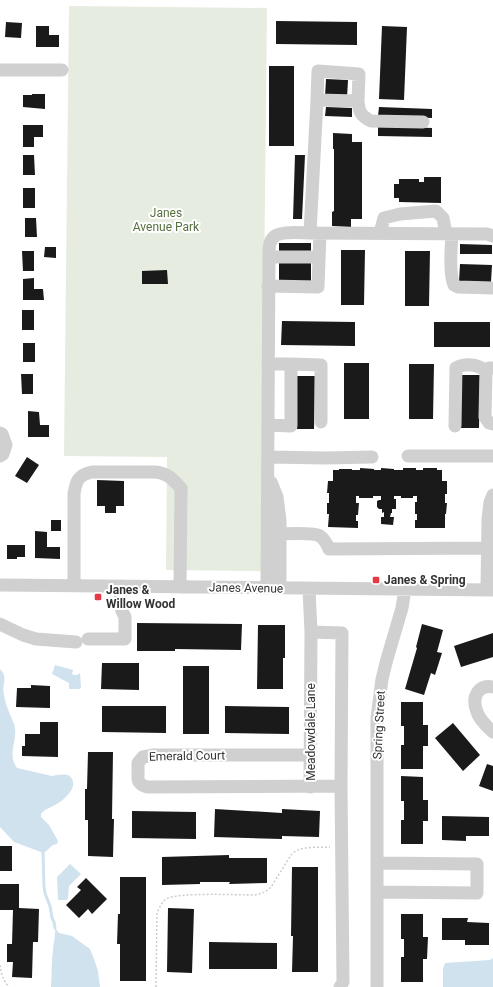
<svg xmlns="http://www.w3.org/2000/svg" width="493" height="987" viewBox="0 0 493 987" font-family="Roboto,sans-serif">
<style>
.green{fill:#e6ecdf}
.water{fill:#cfe2ee}
.lines{fill:none;stroke-linecap:round;stroke-linejoin:round}
.stream{stroke:#cfe2ee;stroke-width:3}
.building{fill:#1a1a1a}
.path{stroke:#cdcdcd;stroke-width:1.5;stroke-dasharray:2 2;stroke-linecap:butt}
.minor{stroke:#d0d0d0;stroke-width:13}
.poi-dot{fill:#e63946;stroke:#fff;stroke-width:1.5}
.labels{text-anchor:middle;dominant-baseline:central;stroke-width:4;stroke-linejoin:round;paint-order:stroke}
.park-label{font-size:12px;fill:#56703f;stroke:#fff}
.poi-label{font-size:12px;font-weight:bold;fill:#333;stroke:#fff;text-anchor:start}
.street-label{font-size:12px;fill:#333;stroke:#fff}
</style>
<rect width="100%" height="100%" fill="#fff"/>
<path class="green" d="M69,6L267,8L261,571L166,570L167,457L64,456Z"/>
<path class="water" d="M55,665L73,670L72,674L74,675H77L80,673L81,688L79,689H69V683L52,674Z
M0,669C9,678 1,684 4,695C5,703 9,712 12,719C13,722 15,725 15,728C17,742 7,754 17,768L52,776C60,775 71,771 73,782C75,792 59,804 51,807C47,809 44,810 41,814V817L49,825L58,841L57,844L53,845L45,852H41L14,842L0,827Z
M70,864L81,874L69,886L68,898L67,900H58V897L57,877Z
M55,928L59,933L72,936L90,949L94,959L98,971L100,987H51C52,975 51,963 53,951C53,943 56,936 55,928Z
M493,958V987H443V969L445,963L490,960Z"/>
<g class="lines">
<path class="stream" d="M43,852L44,887L45,893L50,906L52,918L54,922L55,928"/>
</g>
<path class="building" d="M276,21L357,22V45L276,44Z
M6,22L22,23L21,38L5,37Z
M36,26H49V35H59V47H36Z
M382,26L407,27L404,100L379,99Z
M269,66H294V146H269Z
M326,79L348,80L347,98L325,97Z
M32,94H45V109L23,107V95H32Z
M326,107L352,108V117L325,116Z
M379,107L432,109V118L378,116Z
M23,125H43V137H34V147H23Z
M378,126L432,128V137L378,136Z
M333,133L352,134V142H362V219H351V227L332,226V212L334,211V149H333Z
M23,155H34L35,175H23Z
M295,155H305L302,219H293Z
M424,177H441V203L399,202V198H394V184H399V179H419V182H424Z
M23,188H35V208H23Z
M25,218H36L37,237H25Z
M279,243H311V253L279,252Z
M460,244L492,245V254H460Z
M45,247H56V258L44,257Z
M341,250H365L364,305H341Z
M22,251H34V271H23Z
M405,251H430L429,306H405Z
M279,262L311,263V281H279Z
M460,264L492,265L491,282H459Z
M167,270L168,284H142V271Z
M34,278V289H43L44,300H23V279Z
M22,310H34V330H22Z
M282,321L355,322V346L281,345Z
M434,322H490V347H434Z
M23,343H35V362H23Z
M344,363H369V419H344Z
M409,364H434L433,419H409Z
M21,374H33V394H22Z
M461,375H480L479,428H461Z
M297,376H315L314,429H297Z
M28,411L39,412L40,425H49V437H28Z
M27,457L39,465L27,483L15,476Z
M360,468L374,469V470H381V468L394,469V470H403V468H416V470H423V468H437V470H442V481H447V494H445V503H447L446,514H445V528H415V520H417V514H415V502H417V496H413V498H401V496H394V499H396V509H392V513H391L390,517H394L393,525L381,524V517H384V512L382,513V509H379L377,507V501L379,500H381V496H373V498H359V496H356V503H359L358,515H356V521H358V528L328,527L329,514H327V503H329V493H327L328,481H333V470H339V469H352V470H360Z
M97,480L124,481V506H116V513H105V506H97Z
M51,520H61V531H51Z
M35,531L47,532V547H60V559L35,558Z
M7,545H25V557H17V559H7Z
M137,623L242,624L241,650L175,649V651H137Z
M422,624L443,630L437,652L442,653L435,675L431,673L424,695L405,689L417,648L416,647Z
M258,625H285V658H283V689H257Z
M493,633V657L461,667L454,646Z
M102,663H139V690L101,689Z
M183,666H209V734H183Z
M31,685L50,686V708L16,707L17,688H31Z
M401,702H423V725H428V746H423V769H401V745H404V726H401Z
M102,706H166V733L102,732Z
M225,706L289,707V734L225,733Z
M40,722H58V757L22,756V746H25V734H40Z
M453,723L480,755L463,771L435,738Z
M88,752H113L112,819H114L113,857L88,856V820H85V789H87Z
M487,764L493,766V791L479,786Z
M401,776L423,777V800H428V821H423V844H401V820H404V801H401Z
M215,809L282,813V809L320,811L319,837L282,836V839L214,837Z
M132,811L196,812V839L132,838Z
M442,816L489,817V836H466V841L442,840Z
M0,846H12V871H0Z
M229,855V858H267V883L229,884L230,882H200V884L162,885V857Z
M292,867H318V972H292L293,936H291Z
M120,877H146V981H120V944H117L118,914H120Z
M86,878L107,899L92,914L88,909L79,918L66,905L81,890L77,887Z
M0,884H19V908L39,909L38,942H33L32,978L12,977L13,962H7V944H12L13,910H0Z
M168,908L194,909L192,973L167,972Z
M401,914H423V937H428L427,959H423V982H401V957H404V939H401Z
M442,918H468L467,922L489,923V945H465V940H442Z
M209,942L277,943V969H209Z"/>
<g class="lines">
<path class="path" d="M0,965C1,973 3,981 9,987
M156,987L157,912C160,907 162,902 166,899C178,892 237,895 254,895C261,894 266,892 271,887L291,855C300,845 317,848 330,847"/>
<path class="minor" d="M0,70H62
M318,71L359,74L358,101L317,100Z
M358,101C359,112 361,116 371,121L423,122
M310,233L317,100
M380,233L384,218L400,214L436,211L443,218L446,234
M452,234C451,247 449,275 454,285L458,287L493,288
M269,257H319
M268,286L318,287L320,233
M291,364L321,365V422
M492,368H489L486,371L485,417L489,423L493,424
M268,425L291,426V364H268
M455,426L456,368C465,363 478,364 486,371
M0,433L2,434L6,445L3,454L0,456
M408,456H493
M268,457L326,458L372,457
M271,482L277,497L280,520V588
M280,534C288,534 313,532 320,536C324,539 327,544 329,549L493,548
M0,585L493,590
M74,586V494C76,481 78,475 92,472H155C168,473 173,480 181,488L180,587
M267,588L269,252C269,248 269,243 272,239C277,230 301,233 310,233L487,234L493,236
M309,589L311,632L310,787
M487,590L488,519L490,502L493,495
M0,624L23,635L36,639L76,642
M311,632L342,633L341,786
M88,639H125V617L122,611L120,604L121,586
M493,687C479,684 472,696 476,709C478,718 486,726 493,732
M310,755H154L143,757L138,763V779L139,782L142,785L147,787L341,786L343,982L340,987
M377,892L477,893V864L377,863
M377,987V718L382,679L387,659L402,608L405,589"/>
</g>
<g class="poi-dot">
<rect x="372" y="576" width="8" height="8" rx="2"/>
<rect x="94" y="593" width="8" height="8" rx="2"/>
</g>
<g class="labels">
<g class="park-label">
<text x="166" y="213">Janes<tspan x="166" dy="14">Avenue Park</tspan></text>
</g>
<g class="poi-label">
<text x="384" y="580">Janes &amp; Spring</text>
<text x="106" y="590">Janes &amp;<tspan x="106" dy="14">Willow Wood</tspan></text>
</g>
<g class="street-label">
<text transform="translate(246 588) rotate(1)">Janes Avenue</text>
<text transform="translate(379 725) rotate(-87)">Spring Street</text>
<text transform="translate(311 732) rotate(-90)">Meadowdale Lane</text>
<text transform="translate(187 756) rotate(-1)">Emerald Court</text>
</g>
</g>
</svg>
